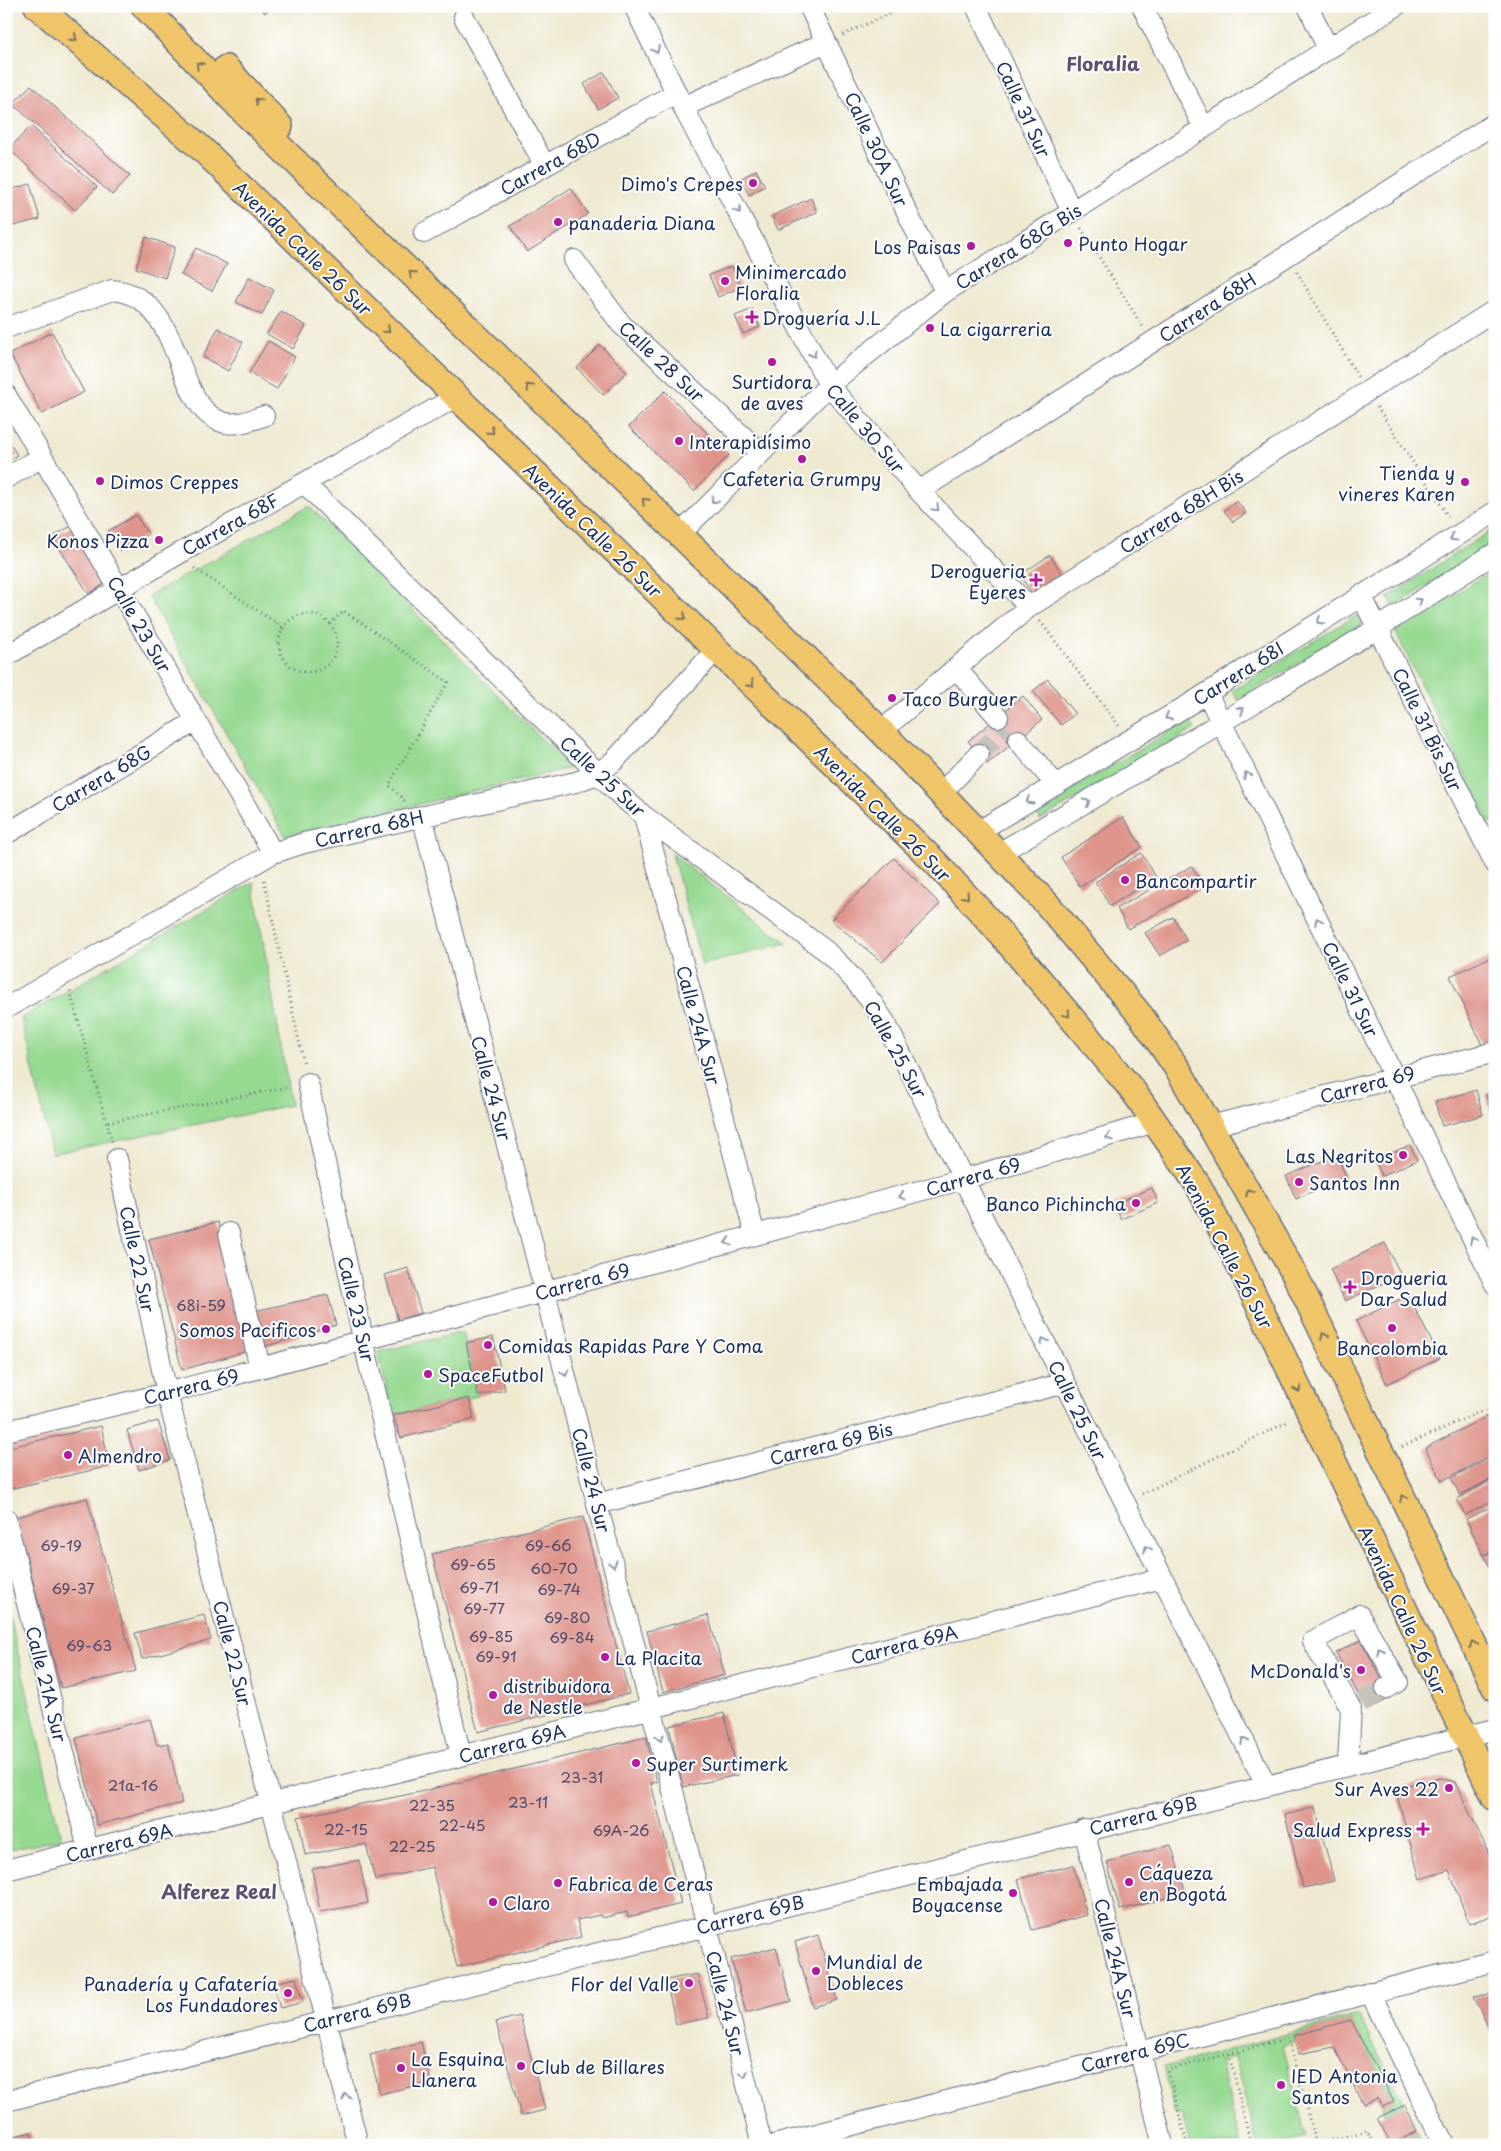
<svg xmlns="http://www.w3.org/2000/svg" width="1501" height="2151" viewBox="0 0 1501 2151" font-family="'Playpen Sans',sans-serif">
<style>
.green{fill:#96d991;stroke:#588478}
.building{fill:#de948b}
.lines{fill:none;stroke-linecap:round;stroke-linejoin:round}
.minor-tunnel{stroke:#c5c4b9;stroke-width:20;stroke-dasharray:20 10;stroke-linecap:butt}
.minor-casing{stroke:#657086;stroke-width:22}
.major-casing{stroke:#657086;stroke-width:28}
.path{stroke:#657086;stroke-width:3;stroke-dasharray:1 4;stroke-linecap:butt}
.minor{stroke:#fff;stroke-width:20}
.major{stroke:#f0c469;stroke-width:25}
.oneway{stroke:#7b7263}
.oneway2{stroke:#8d97ae}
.poi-dot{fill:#b5179e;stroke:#fff;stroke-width:2}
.labels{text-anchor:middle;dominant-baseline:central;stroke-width:4;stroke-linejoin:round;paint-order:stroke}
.number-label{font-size:15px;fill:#4c4869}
.street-label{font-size:18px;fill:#1b2f5e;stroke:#fff}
.poi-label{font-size:18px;fill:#1b2f5e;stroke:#fff;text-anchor:start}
.neighbourhood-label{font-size:19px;font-weight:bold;fill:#5f526e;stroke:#fff}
</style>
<rect width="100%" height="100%" fill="#fff"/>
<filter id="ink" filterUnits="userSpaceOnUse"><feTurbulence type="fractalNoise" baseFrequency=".02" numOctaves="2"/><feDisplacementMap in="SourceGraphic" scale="10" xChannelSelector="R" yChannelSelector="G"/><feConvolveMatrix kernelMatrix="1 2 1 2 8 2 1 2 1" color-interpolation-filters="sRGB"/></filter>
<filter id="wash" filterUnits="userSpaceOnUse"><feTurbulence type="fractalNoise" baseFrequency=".0096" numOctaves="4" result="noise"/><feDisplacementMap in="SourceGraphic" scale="20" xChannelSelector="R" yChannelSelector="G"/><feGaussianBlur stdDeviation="1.12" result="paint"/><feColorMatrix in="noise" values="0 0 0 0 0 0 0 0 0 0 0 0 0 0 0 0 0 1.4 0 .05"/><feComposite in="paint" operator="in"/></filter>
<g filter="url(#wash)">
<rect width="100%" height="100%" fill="#efe9d0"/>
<path class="green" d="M309,506L571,768L285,836L148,596Z
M1495,528V542L1394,607L1388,597Z
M1495,569V821L1489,823L1395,631Z
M1357,615L1363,624L1238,700L1232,691Z
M1189,720L1195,729L1040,820L1035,811Z
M672,854L787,943L702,965Z
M253,882L291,1105L52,1154L21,1018Z
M463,1332L478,1396L393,1415L378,1352Z
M6,1601L61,1839L6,1851Z
M1359,2015L1404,2104L1384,2114L1382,2107L1394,2101L1351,2020L1293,2036L1295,2042L1283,2045L1306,2136L1272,2145H1257L1234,2057L1220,2062L1241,2145H1190L1182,2115H1175L1164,2067Z
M1417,2131L1424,2145H1364L1386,2134L1391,2144Z"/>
<g id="blocks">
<path class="building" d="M258,6H272L265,13Z
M604,72L618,98L598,109L584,84Z
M31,85L130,176L112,195L13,104Z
M31,126L97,187L75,210L9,149Z
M756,170L765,186L749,195L740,179Z
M30,184L40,219L6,228V191Z
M571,188L588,214L527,252L510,226Z
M811,198L817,212L778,230L772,216Z
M146,237L175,247L165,278L136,268Z
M196,248L227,264L212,291L181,275Z
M732,266L741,287L718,297L709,275Z
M249,277L274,290L262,315L236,302Z
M753,309L760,327L743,334L735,316Z
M281,311L306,326L293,349L267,334Z
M218,328L243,342L228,371L203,357Z
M52,332L84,392L42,414L10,354Z
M268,341L295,357L277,389L249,373Z
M600,345L627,372L603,395L577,368Z
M665,391L729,455L694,491L629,427Z
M6,437L17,455L6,462Z
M1237,501L1246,513L1233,522L1224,511Z
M136,515L148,534L120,551L108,531Z
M73,525L109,581L89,594L52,537Z
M1050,555L1062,573L1032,593L1020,575Z
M1048,679L1075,714L1061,725L1033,691Z
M1023,696L1042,720L987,764L968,741Z
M1123,817L1142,847L1080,887L1061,857Z
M1141,853L1156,877L1110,906L1095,882Z
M894,858L940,904L882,962L831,920Z
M1192,866L1204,887L1128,929L1117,908Z
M1173,917L1187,940L1160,956L1145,933Z
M1495,955V1042L1483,1047L1450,976Z
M1476,1090L1483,1115L1442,1126L1435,1102Z
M1495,1092V1124H1494L1486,1094Z
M1410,1145L1417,1160L1382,1176L1375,1161Z
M1337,1155L1346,1177L1296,1199L1286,1176Z
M1152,1188L1158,1203L1121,1219L1114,1204Z
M218,1222L251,1350L182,1370L149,1239Z
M1385,1243L1401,1275L1345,1301L1330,1269Z
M408,1268L421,1313L398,1320L385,1275Z
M328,1295L336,1325L264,1347L254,1311Z
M1408,1295L1440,1358L1387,1384L1356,1321Z
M493,1337L505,1390L478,1396L466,1343Z
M469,1398L474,1419L401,1438L393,1415Z
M1493,1413L1495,1417V1453L1442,1481L1425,1448Z
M158,1421L170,1460L139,1470L127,1430Z
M101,1426L110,1466L9,1489L6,1478V1448Z
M1495,1455V1477L1460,1495L1451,1478Z
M1495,1478V1500L1465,1515L1457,1499Z
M87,1498L136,1671L61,1688L16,1517Z
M1495,1505V1550L1483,1555L1466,1519Z
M583,1517L629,1694L478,1732L432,1554Z
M1495,1551V1570L1492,1571L1484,1556Z
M204,1615L211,1640L142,1659L135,1633Z
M708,1615L725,1675L663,1692L647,1631Z
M1361,1640L1391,1697L1367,1710L1336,1653Z
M724,1713L738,1775L683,1787L669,1726Z
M150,1719L157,1745L168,1743L182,1803L97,1825L76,1738Z
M646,1737L657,1782L651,1783L681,1904L628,1917L627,1912L602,1918L600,1915L577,1920L581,1937L457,1967L432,1867L375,1880L366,1844L305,1855L298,1817L415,1793Z
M1441,1778L1455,1782L1495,1866V1914L1469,1924L1449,1870L1420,1879L1395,1788Z
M1315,1807L1334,1881L1303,1888L1285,1815Z
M1171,1845L1186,1893L1120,1910L1107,1862Z
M359,1860L368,1903L320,1912L312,1869Z
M1073,1865L1087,1915L1032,1930L1018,1879Z
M818,1935L837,2000L813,2007L795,1942Z
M776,1947L791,2001L746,2013L731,1959Z
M697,1974L709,2018L676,2024L666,1980Z
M296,1978L303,2002L280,2008L273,1983Z
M1495,1993V2038L1473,1997Z
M520,2016L545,2110L521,2116L496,2022Z
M1351,2020L1394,2102L1382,2107L1377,2098L1363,2104L1334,2047L1299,2054L1293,2036Z
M421,2042L431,2082L380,2094L370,2055Z
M1405,2105L1417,2131L1391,2144L1377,2118Z
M31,2132L34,2145H6V2138Z"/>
</g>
</g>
<g filter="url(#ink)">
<use href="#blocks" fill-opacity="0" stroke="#657086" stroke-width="1"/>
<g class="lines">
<path class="minor-tunnel" d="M979,754L1007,727
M1362,1702L1386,1688"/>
<defs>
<path id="minor" d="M634,6L683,107L829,385L919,491L1029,607
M809,6L945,292
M976,6L1072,212
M1142,6L1204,128
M1308,6L1328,49
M464,17L545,166
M683,107L826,42
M424,233L676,93
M574,260L621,324L761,453
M6,328L112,290C186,295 172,413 226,423C240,425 251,420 264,416
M6,395L273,853
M6,478L42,457
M304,483L622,797L644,816L826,951C850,973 868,995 885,1022L1266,1785
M919,491L1495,123
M679,535L829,385L945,292L1396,6
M1361,595L1495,863
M6,656L175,556L456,397
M956,668L998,717
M1207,693L1495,1284
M881,731L1029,607L1495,310
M1018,740L1056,785
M941,793L979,754
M422,816L545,1292L597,1504L674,1795L762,2145
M644,816L755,1235
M979,831L1193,702L1495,512
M6,834L196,721
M999,853L1202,734L1378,628L1495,553
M6,1008L273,853L304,843L576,782L597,774L614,761L716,650
M308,1083L363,1339L461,1756
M1211,1126L1495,1052
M117,1159L167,1393L358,2145
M229,1233L260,1368
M6,1431L167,1393L964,1179L1155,1122
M597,1504L1065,1383
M6,1519L88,1849
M1348,1764L1351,1709L1313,1641L1359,1615L1398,1682L1386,1688
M1084,1830L1163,2145
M6,1870L652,1708L1162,1578
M1370,1992L1444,2145
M6,2101L1495,1729
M774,2145L1495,1961"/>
<path id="major" d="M37,6L202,149L935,862L995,927L1134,1092L1198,1185L1235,1256L1495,1798
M144,6L245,113L498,357L881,731L1047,904L1141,1016L1179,1071L1295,1275L1495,1688
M226,68L280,126"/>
</defs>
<use href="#minor" class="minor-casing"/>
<use href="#major" class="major-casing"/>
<path class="path" d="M843,35L906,6
M1081,228L1143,327
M1297,272L1358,377
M1377,407L1450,519
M194,568L282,627
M279 643a29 29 0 1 1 58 0a29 29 0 1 1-58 0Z
M1040,621L1119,726
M330,624L344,611L448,682L389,785L405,801
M264,880L304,1064
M70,991L112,1142
M108,1122L289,1087
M1402,1447L1495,1405
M1142,1494L1289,1421
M1229,2054L1251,2145
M1187,2145L1168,2070L1288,2038L1316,2144
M1312,2145L1367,2131L1375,2145"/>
<use href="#minor" class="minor"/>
<use href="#major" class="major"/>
</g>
<defs><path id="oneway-chevron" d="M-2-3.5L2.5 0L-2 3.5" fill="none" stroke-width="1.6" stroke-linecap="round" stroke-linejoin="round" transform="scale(1.25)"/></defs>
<g class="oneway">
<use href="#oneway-chevron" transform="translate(74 38) rotate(41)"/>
<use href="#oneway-chevron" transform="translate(199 65) rotate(-134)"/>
<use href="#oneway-chevron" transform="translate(258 101) rotate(-134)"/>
<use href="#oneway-chevron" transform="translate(412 274) rotate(-136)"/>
<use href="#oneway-chevron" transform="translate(387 330) rotate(44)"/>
<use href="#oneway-chevron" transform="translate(529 387) rotate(-136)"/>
<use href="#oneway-chevron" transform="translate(491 431) rotate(44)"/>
<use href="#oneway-chevron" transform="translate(645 501) rotate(-135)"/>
<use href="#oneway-chevron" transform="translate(683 617) rotate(44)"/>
<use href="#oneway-chevron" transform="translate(751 684) rotate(44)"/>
<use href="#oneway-chevron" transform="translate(966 896) rotate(48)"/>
<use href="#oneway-chevron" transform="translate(1067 1014) rotate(50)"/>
<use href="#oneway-chevron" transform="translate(1249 1192) rotate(-119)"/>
<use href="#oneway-chevron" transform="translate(1324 1336) rotate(-116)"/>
<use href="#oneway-chevron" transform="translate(1298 1389) rotate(65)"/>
<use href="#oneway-chevron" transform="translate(1403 1498) rotate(-116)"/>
<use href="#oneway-chevron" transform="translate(1473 1644) rotate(-116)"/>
</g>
<g class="oneway2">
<use href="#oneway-chevron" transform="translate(656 50) rotate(64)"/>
<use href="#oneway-chevron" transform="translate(738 210) rotate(62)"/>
<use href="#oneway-chevron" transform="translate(813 354) rotate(62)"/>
<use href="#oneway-chevron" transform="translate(714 500) rotate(135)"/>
<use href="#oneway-chevron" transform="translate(936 508) rotate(46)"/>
<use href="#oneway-chevron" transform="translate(1453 538) rotate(148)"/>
<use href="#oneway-chevron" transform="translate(1419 601) rotate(-33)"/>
<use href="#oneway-chevron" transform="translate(1320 621) rotate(148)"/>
<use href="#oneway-chevron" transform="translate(1241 710) rotate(-31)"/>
<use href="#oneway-chevron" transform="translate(1168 717) rotate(149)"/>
<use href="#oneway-chevron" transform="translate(1247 775) rotate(-116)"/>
<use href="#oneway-chevron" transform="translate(1029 801) rotate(149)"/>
<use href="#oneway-chevron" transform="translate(1087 802) rotate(-30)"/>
<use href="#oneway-chevron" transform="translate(1318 921) rotate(-116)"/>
<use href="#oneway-chevron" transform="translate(1109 1137) rotate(164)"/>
<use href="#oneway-chevron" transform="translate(902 1196) rotate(165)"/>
<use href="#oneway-chevron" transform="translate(1473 1240) rotate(-116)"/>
<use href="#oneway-chevron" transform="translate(728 1242) rotate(165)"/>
<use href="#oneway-chevron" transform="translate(1044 1341) rotate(-116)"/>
<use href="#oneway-chevron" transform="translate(565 1373) rotate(76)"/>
<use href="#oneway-chevron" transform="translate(1147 1549) rotate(-116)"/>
<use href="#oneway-chevron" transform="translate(613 1564) rotate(75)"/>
<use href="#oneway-chevron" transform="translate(1380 1651) rotate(-120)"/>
<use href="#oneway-chevron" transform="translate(660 1738) rotate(76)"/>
<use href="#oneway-chevron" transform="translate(1244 1741) rotate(-117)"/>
<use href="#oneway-chevron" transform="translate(744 2074) rotate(76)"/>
<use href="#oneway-chevron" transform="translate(346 2097) rotate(-104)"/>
</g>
</g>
<g class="poi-dot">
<circle cx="753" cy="183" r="5"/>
<circle cx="558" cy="222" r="5"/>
<circle cx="1068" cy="243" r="5"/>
<circle cx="971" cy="246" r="5"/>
<circle cx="725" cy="281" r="5"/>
<path d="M749.5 309.5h5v5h5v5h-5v5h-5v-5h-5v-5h5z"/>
<circle cx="930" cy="328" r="5"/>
<circle cx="772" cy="362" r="5"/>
<circle cx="679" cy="441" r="5"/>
<circle cx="802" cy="459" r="5"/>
<circle cx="100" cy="481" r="5"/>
<circle cx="1465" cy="482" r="5"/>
<circle cx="159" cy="540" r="5"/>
<path d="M1033.5 572.5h5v5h5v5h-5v5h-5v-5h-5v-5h5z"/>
<circle cx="892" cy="698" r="5"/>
<circle cx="1125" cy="880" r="5"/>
<circle cx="1403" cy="1155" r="5"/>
<circle cx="1299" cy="1182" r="5"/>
<circle cx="1136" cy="1203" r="5"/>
<path d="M1347.5 1279.5h5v5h5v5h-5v5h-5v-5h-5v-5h5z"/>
<circle cx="1392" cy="1328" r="5"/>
<circle cx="326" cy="1329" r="5"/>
<circle cx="488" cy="1345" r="5"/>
<circle cx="428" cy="1374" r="5"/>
<circle cx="68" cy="1455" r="5"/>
<circle cx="605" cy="1657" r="5"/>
<circle cx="1361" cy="1670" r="5"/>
<circle cx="493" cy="1695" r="5"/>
<circle cx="636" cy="1763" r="5"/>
<circle cx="1449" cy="1788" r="5"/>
<path d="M1420.5 1821.5h5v5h5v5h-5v5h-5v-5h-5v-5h5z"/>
<circle cx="1129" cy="1882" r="5"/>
<circle cx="558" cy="1883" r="5"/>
<circle cx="1013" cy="1893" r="5"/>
<circle cx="493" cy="1902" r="5"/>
<circle cx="816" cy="1971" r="5"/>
<circle cx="689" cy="1983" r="5"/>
<circle cx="288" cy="1993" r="5"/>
<circle cx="521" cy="2066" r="5"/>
<circle cx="401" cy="2068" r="5"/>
<circle cx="1281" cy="2085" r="5"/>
</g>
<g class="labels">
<g class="number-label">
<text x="201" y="1304">68i-59</text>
<text x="61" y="1544">69-19</text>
<text x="548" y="1544">69-66</text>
<text x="473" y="1563">69-65</text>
<text x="554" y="1567">60-70</text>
<text x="479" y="1586">69-71</text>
<text x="73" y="1587">69-37</text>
<text x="559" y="1588">69-74</text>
<text x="484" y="1607">69-77</text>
<text x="567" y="1616">69-80</text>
<text x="491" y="1635">69-85</text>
<text x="572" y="1636">69-84</text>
<text x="89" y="1644">69-63</text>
<text x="496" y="1655">69-91</text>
<text x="582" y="1776">23-31</text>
<text x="133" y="1784">21a-16</text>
<text x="528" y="1801">23-11</text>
<text x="432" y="1804">22-35</text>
<text x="462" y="1824">22-45</text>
<text x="346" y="1828">22-15</text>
<text x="621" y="1829">69A-26</text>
<text x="412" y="1845">22-25</text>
</g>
<g class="street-label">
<text transform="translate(1024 109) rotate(65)">Calle 31 Sur</text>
<text transform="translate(877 149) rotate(65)">Calle 30A Sur</text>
<text transform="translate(550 163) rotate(-29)">Carrera 68D</text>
<text transform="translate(1018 246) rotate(-32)">Carrera 68G Bis</text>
<text transform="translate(303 248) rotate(44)">Avenida Calle 26 Sur</text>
<text transform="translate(1207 307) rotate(-33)">Carrera 68H</text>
<text transform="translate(662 361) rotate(43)">Calle 28 Sur</text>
<text transform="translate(866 428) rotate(50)">Calle 30 Sur</text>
<text transform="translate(1181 511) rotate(-32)">Carrera 68H Bis</text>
<text transform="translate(230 524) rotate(-29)">Carrera 68F</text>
<text transform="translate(593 530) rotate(44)">Avenida Calle 26 Sur</text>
<text transform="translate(140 624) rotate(60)">Calle 23 Sur</text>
<text transform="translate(1238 673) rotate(-32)">Carrera 68I</text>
<text transform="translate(1428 729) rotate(64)">Calle 31 Bis Sur</text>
<text transform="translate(603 776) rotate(43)">Calle 25 Sur</text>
<text transform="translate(101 778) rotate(-31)">Carrera 68G</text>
<text transform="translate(883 813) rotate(45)">Avenida Calle 26 Sur</text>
<text transform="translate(369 828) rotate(-13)">Carrera 68H</text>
<text transform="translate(1351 989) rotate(64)">Calle 31 Sur</text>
<text transform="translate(699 1025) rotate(75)">Calle 24A Sur</text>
<text transform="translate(896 1049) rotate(61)">Calle 25 Sur</text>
<text transform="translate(1367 1084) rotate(-15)">Carrera 69</text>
<text transform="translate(492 1088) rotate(75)">Calle 24 Sur</text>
<text transform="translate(973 1176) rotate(-16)">Carrera 69</text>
<text transform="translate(1225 1246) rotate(62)">Avenida Calle 26 Sur</text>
<text transform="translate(138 1259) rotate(78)">Calle 22 Sur</text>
<text transform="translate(582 1281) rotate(-15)">Carrera 69</text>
<text transform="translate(357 1309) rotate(77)">Calle 23 Sur</text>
<text transform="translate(191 1386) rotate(-14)">Carrera 69</text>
<text transform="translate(1078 1410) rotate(64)">Calle 25 Sur</text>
<text transform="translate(831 1443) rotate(-14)">Carrera 69 Bis</text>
<text transform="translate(592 1480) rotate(76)">Calle 24 Sur</text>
<text transform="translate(1403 1610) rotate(65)">Avenida Calle 26 Sur</text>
<text transform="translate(904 1644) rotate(-14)">Carrera 69A</text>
<text transform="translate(233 1653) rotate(76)">Calle 22 Sur</text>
<text transform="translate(47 1684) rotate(76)">Calle 21A Sur</text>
<text transform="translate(512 1743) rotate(-14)">Carrera 69A</text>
<text transform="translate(1143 1815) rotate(-14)">Carrera 69B</text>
<text transform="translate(119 1842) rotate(-14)">Carrera 69A</text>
<text transform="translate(750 1914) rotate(-14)">Carrera 69B</text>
<text transform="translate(1116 1958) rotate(76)">Calle 24A Sur</text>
<text transform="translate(726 2003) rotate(76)">Calle 24 Sur</text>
<text transform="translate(357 2012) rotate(-14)">Carrera 69B</text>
<text transform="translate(1135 2052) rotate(-14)">Carrera 69C</text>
</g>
<g class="poi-label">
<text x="743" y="183" text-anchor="end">Dimo's Crepes</text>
<text x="568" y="222">panaderia Diana</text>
<text x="1078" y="243">Punto Hogar</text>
<text x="961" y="246" text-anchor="end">Los Paisas</text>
<text x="735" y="271">Minimercado<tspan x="735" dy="21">Floralia</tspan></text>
<text x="762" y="317">Droguería J.L</text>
<text x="940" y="328">La cigarreria</text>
<text x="772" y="381" text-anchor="middle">Surtidora<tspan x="772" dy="21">de aves</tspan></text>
<text x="689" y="441">Interapidísimo</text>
<text x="1455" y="472" text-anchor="end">Tienda y<tspan x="1455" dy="21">vineres Karen</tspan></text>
<text x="802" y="478" text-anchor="middle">Cafeteria Grumpy</text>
<text x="110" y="481">Dimos Creppes</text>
<text x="149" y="540" text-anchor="end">Konos Pizza</text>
<text x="1026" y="570" text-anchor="end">Derogueria<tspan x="1026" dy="21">Eyeres</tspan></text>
<text x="902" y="698">Taco Burguer</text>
<text x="1135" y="880">Bancompartir</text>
<text x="1393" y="1155" text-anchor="end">Las Negritos</text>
<text x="1309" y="1182">Santos Inn</text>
<text x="1126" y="1203" text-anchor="end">Banco Pichincha</text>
<text x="1360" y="1277">Drogueria<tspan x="1360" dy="21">Dar Salud</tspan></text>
<text x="316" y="1329" text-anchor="end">Somos Pacificos</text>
<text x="498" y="1345">Comidas Rapidas Pare Y Coma</text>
<text x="1392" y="1347" text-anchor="middle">Bancolombia</text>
<text x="438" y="1374">SpaceFutbol</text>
<text x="78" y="1455">Almendro</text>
<text x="615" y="1657">La Placita</text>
<text x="1351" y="1670" text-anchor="end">McDonald's</text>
<text x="503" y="1685">distribuidora<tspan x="503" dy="21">de Nestle</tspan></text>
<text x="646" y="1763">Super Surtimerk</text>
<text x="1439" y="1788" text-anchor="end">Sur Aves 22</text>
<text x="1412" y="1829" text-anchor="end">Salud Express</text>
<text x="1139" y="1872">Cáqueza<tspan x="1139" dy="21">en Bogotá</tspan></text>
<text x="568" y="1883">Fabrica de Ceras</text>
<text x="1003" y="1883" text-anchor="end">Embajada<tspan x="1003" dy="21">Boyacense</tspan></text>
<text x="503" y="1902">Claro</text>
<text x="826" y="1961">Mundial de<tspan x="826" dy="21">Dobleces</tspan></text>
<text x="278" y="1983" text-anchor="end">Panadería y Cafatería<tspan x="278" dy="21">Los Fundadores</tspan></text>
<text x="679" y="1983" text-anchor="end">Flor del Valle</text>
<text x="411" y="2058">La Esquina<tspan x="411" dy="21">Llanera</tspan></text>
<text x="531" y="2066">Club de Billares</text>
<text x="1291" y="2075">IED Antonia<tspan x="1291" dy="21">Santos</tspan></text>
</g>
<g class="neighbourhood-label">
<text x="1103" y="63">Floralia</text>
<text x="219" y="1891">Alferez Real</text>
</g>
</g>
<rect width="1501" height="2151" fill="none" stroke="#fff" stroke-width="25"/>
</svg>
